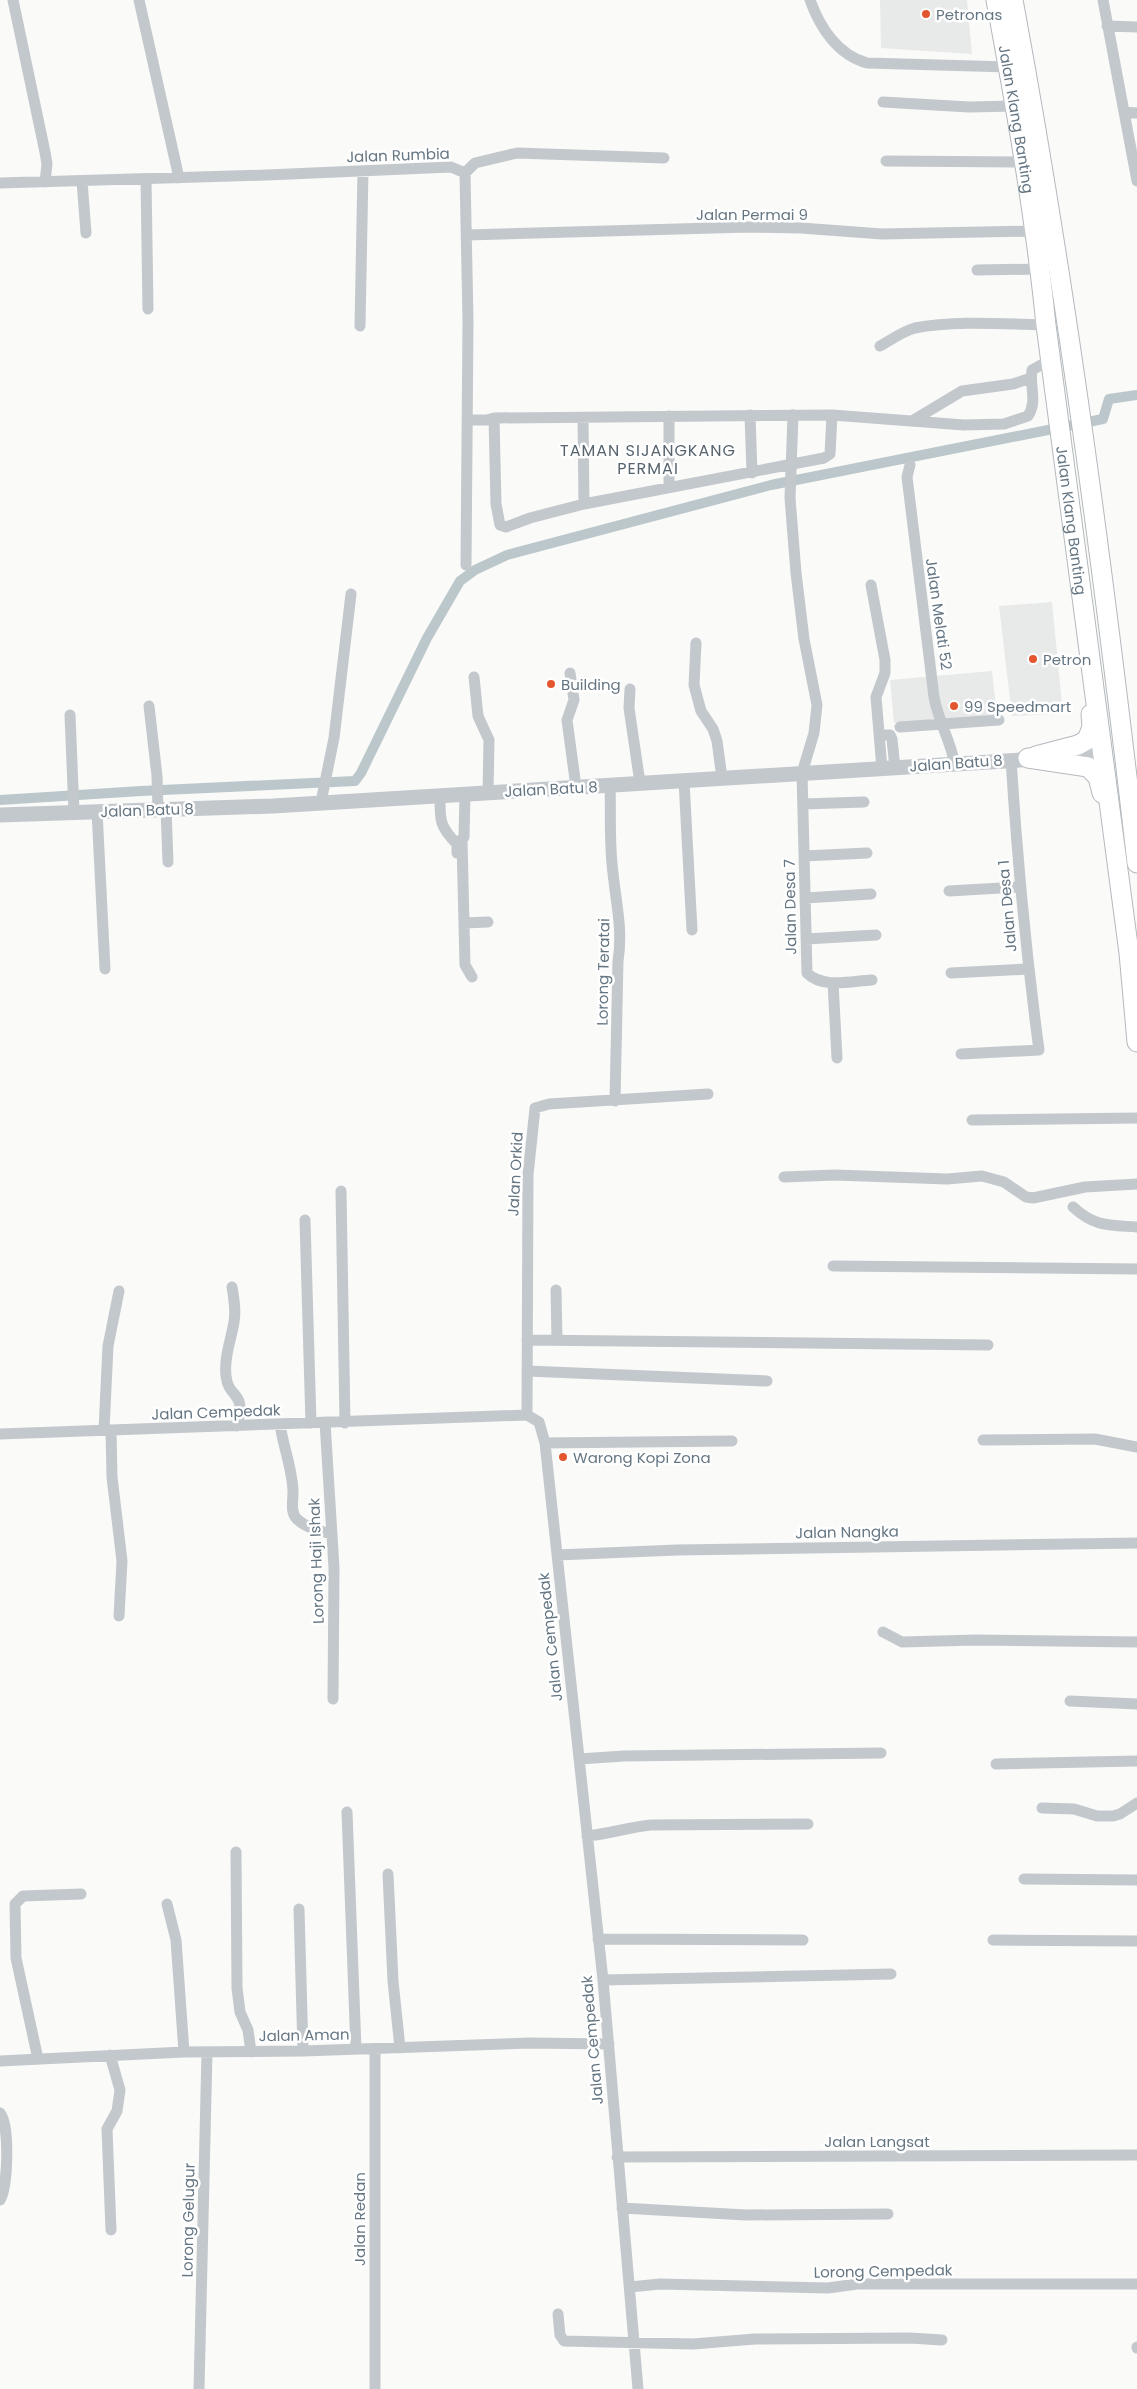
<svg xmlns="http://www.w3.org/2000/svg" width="1137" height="2389" viewBox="0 0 1137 2389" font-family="Poppins,sans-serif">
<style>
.built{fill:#e8e9e9}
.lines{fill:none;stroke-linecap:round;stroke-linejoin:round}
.canal{stroke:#bbc7cb;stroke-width:10}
.trunk-casing{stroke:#b4b9bd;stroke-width:21}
.minor{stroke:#c3c8cc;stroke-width:11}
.tertiary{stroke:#c3c8cc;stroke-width:15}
.trunk{stroke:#fff;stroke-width:19}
.poi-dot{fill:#e4572e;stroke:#fff;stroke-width:2}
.labels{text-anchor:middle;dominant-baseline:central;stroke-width:5;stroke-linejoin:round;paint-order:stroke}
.poi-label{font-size:15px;fill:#657683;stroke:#fff;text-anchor:start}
.street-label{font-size:15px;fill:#657683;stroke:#fff}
.neighbourhood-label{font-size:16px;letter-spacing:1px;fill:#57646e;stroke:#fff}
</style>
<rect width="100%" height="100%" fill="#fafaf8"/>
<path class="built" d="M880,0H967L972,54L881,48Z
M1052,602L1063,714L1012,716L999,606Z
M992,671L997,716L894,723L890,680Z"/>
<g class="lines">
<path class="canal" d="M0,800L141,791L355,781L361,773L427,638L460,581L475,570L507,555L771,485L1103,419L1109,399L1137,395"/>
<defs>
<g id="trunk">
<path id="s1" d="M996,0C1016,108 1035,215 1046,325L1129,953L1137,1042"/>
<path d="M1013,0C1066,286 1104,574 1137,863"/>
<path d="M1036,756L1078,745L1087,740L1092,727L1091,714"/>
<path d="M1028,758L1088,767L1098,777L1102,793"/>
</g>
</defs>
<use href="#trunk" class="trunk-casing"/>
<path class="minor" d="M13,0L45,152L47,164L45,182
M139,0L179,178
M810,0C820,28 838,55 867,63L1009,67
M1103,0L1137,181
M1107,26L1137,27
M883,102L969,107L1016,106
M1124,112L1137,113
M886,161L1026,162
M465,173L475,163L517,153L664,158
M146,179L148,309
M82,181L86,233
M0,183L267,175L451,167L465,173L468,321L466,565
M467,235L749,227L801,228L882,234L1036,231
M977,270L1040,269
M360,326L363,171
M880,346C891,340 903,331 915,328C953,320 1007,324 1046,325
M750,415L752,473
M793,415L790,498L796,573L804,639L817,705L814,733L802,773L807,973C823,989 851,981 872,980
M669,416V487
M494,418L496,504L500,525L506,527L530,518L584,504L824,458L830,454L832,415
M583,418L584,504
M468,420H487L494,418L832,415L964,425L1004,424L1028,416C1038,401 1029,386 1032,370L1041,365L1053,366
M912,421L962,391L1013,384L1031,378
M910,465L907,477L934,697C938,720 950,740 955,764
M871,585L885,660V673L876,697L882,769
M696,643L694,685L701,711L713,729L717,741L722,778
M570,673L574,700L567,720L576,787
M474,677L478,716L489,740L488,793
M630,689L629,708L640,783
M149,706L157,776L158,810
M70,715L74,812
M900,727L999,720
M880,735H890L892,739L895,768
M684,781L692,930
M610,785C611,814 609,844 613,873C616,903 623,930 618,961L615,1101
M440,796C440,820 439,826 457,844V853
M321,802L334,738L351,594
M803,804L864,802
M166,809L168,862
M97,811L105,969
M462,841L465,965L472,977
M457,844L464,837L465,794
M804,856L867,853
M949,891L1020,887
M805,898L871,894
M464,923L488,922
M806,939L876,935
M951,973L1028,969
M833,983L837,1058
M961,1054L1039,1050C1026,953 1017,857 1011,759
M972,1120L1137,1118
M784,1177L835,1175L947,1179L982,1176L1004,1182L1026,1197L1033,1198L1085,1187L1137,1184
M341,1191L345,1423
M1073,1207C1095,1227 1108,1225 1137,1227
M305,1220L311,1423
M833,1266L1137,1269
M232,1287C234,1299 236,1310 234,1322C231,1340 224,1357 226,1376C229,1401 247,1389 237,1426
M556,1290L557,1340
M527,1340L988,1345
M527,1371L767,1381
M527,1415L528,1175L535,1108L549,1104L708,1094
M325,1422L334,1568L333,1699
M280,1424C283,1447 293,1470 293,1493C293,1501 290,1513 297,1519C306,1528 320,1531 332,1534
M104,1430L108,1346L119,1291
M111,1430L112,1477L122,1561L119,1616
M0,1434L527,1415L539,1422L545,1443L603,1980L638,2389
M983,1440L1095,1439L1137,1447
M545,1443L732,1441
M557,1555L677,1550L1137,1543
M883,1632L902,1642L976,1640L1137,1642
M1070,1701L1137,1704
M579,1759L624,1756L881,1753
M996,1764L1137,1761
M1042,1808L1074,1809L1097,1816H1113L1120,1814L1137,1803
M347,1812L356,2049
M587,1836C609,1834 629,1827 651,1825L808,1824
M236,1852L237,1988L240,2012L248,2030L251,2052
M388,1874L393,1981L400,2048
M1024,1879L1137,1880
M167,1904L176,1940L184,2052
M299,1909L303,2051
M598,1939L803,1940
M993,1940L1137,1941
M603,1980L891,1974
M375,2049V2389
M110,2055L120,2090L117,2111L107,2129L111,2230
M38,2059L16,1958L15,1904L23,1896L81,1894
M0,2061L184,2052L303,2051L531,2043L609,2044
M0,2113C10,2125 8,2187 0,2200
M617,2157L1137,2155
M622,2208L746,2215L888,2214
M630,2287L660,2284L828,2288L857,2284H1137
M558,2314L560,2335L564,2341L693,2344L755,2339L910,2338L942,2340
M1137,2348V2347
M199,2389L207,2052"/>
<path class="tertiary" d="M0,815L273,806L1103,755"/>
<use href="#trunk" class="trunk"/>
</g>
<g class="poi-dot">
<circle cx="926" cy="14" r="5"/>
<circle cx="1033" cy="659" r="5"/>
<circle cx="551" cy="684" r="5"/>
<circle cx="954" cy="706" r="5"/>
<circle cx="563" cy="1457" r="5"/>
</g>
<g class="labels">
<g class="poi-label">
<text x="936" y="14">Petronas</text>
<text x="1043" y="659">Petron</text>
<text x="561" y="684">Building</text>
<text x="964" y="706">99 Speedmart</text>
<text x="573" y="1457">Warong Kopi Zona</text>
</g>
<g class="street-label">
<text stroke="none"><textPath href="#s1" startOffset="121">Jalan Klang Banting</textPath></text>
<text transform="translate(398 155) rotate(-2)">Jalan Rumbia</text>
<text x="752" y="214">Jalan Permai 9</text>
<text stroke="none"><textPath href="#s1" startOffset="526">Jalan Klang Banting</textPath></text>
<text transform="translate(939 614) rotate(82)">Jalan Melati 52</text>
<text transform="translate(956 763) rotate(-4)">Jalan Batu 8</text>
<text transform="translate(551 789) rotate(-3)">Jalan Batu 8</text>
<text transform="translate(147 810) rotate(-2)">Jalan Batu 8</text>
<text transform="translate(1007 906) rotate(-95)">Jalan Desa 1</text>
<text transform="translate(790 907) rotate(-91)">Jalan Desa 7</text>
<text transform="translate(603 972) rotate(-89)">Lorong Teratai</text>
<text transform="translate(515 1174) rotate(-87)">Jalan Orkid</text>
<text transform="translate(216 1412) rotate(-2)">Jalan Cempedak</text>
<text transform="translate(847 1532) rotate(-1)">Jalan Nangka</text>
<text transform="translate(316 1561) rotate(-92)">Lorong Haji Ishak</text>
<text transform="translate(550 1637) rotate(-96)">Jalan Cempedak</text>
<text transform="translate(304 2035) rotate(-1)">Jalan Aman</text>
<text transform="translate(592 2040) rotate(-95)">Jalan Cempedak</text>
<text x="877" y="2141">Jalan Langsat</text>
<text transform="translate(359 2219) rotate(-90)">Jalan Redan</text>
<text transform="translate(188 2220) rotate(-89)">Lorong Gelugur</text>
<text transform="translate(883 2271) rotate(-1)">Lorong Cempedak</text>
</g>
<g class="neighbourhood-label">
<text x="648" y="450">TAMAN SIJANGKANG<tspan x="648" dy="18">PERMAI</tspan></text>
</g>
</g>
</svg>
